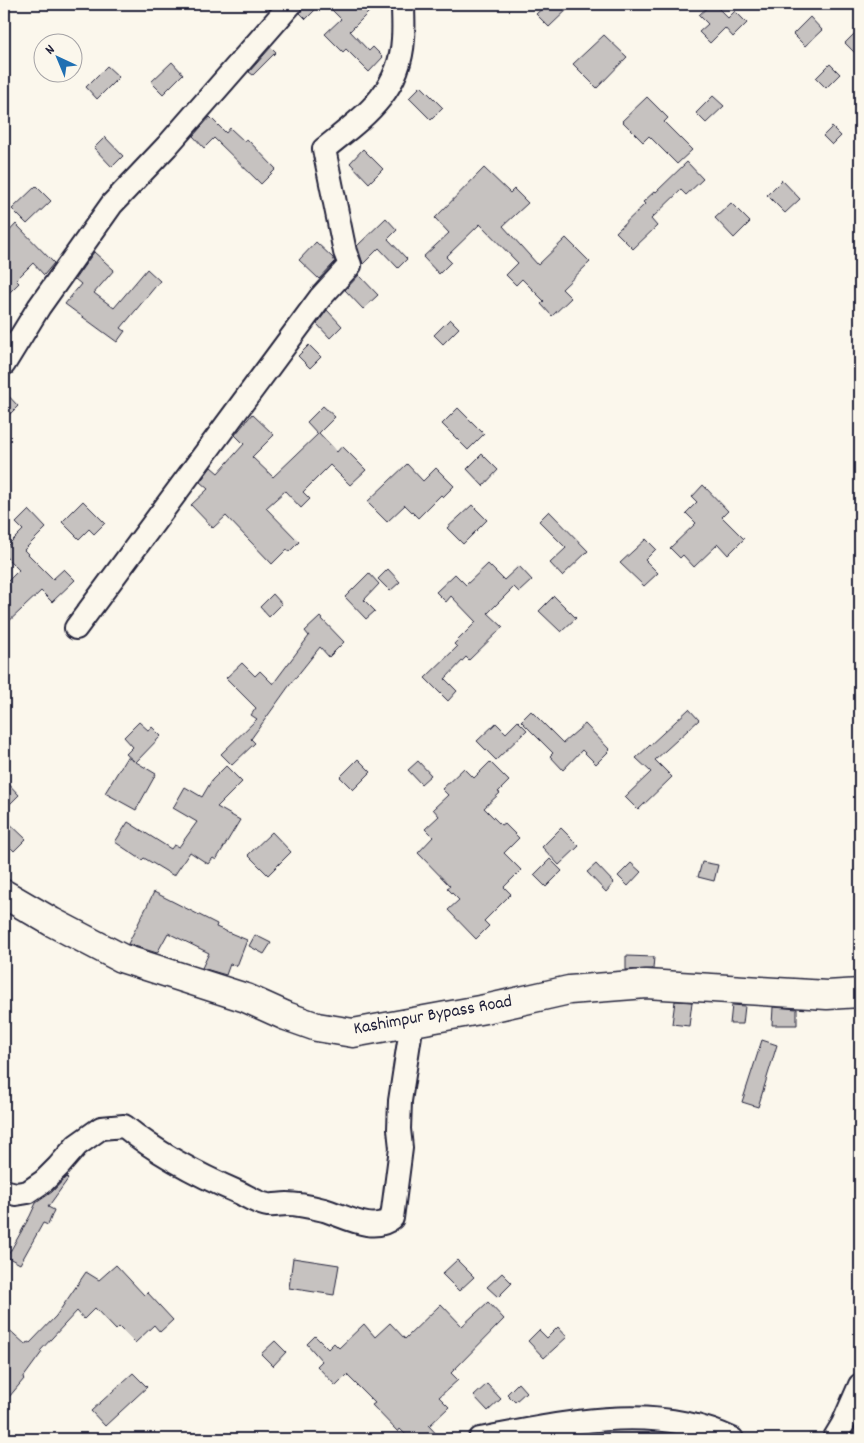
<svg xmlns="http://www.w3.org/2000/svg" width="864" height="1443" viewBox="0 0 864 1443" font-family="Dekko,sans-serif">
<style>
.building{fill:#c6c2c0;stroke:#22223b}
.lines{fill:none;stroke-linecap:round;stroke-linejoin:round}
.minor-casing{stroke:#22223b;stroke-width:26}
.major-casing{stroke:#22223b;stroke-width:31}
.minor{stroke:#fbf7ec;stroke-width:22}
.major{stroke:#fbf7ec;stroke-width:28}
.labels{text-anchor:middle;dominant-baseline:central;stroke-width:4;stroke-linejoin:round;paint-order:stroke}
.street-label{font-size:18px;fill:#22223b;stroke:#fbf7ec}
</style>
<rect width="100%" height="100%" fill="#fbf7ec"/>
<filter id="ink" filterUnits="userSpaceOnUse"><feTurbulence type="fractalNoise" baseFrequency=".02" numOctaves="2"/><feDisplacementMap in="SourceGraphic" scale="10" xChannelSelector="R" yChannelSelector="G"/><feConvolveMatrix kernelMatrix="1 2 1 2 8 2 1 2 1" color-interpolation-filters="sRGB"/></filter>
<g filter="url(#ink)">
<path class="building" d="M304,4H321L306,19L300,13Z
M326,4H363L370,11L350,31L369,51L373,47L383,57L369,72L346,49L343,52L325,34L341,19Z
M547,4H573L549,27L536,14Z
M711,4H714L728,18L735,11L747,23L733,37L725,28L710,43L699,32L708,24L699,15Z
M810,17L822,30L805,46L793,34Z
M860,28V58L845,43Z
M604,35L627,57L597,88L573,64Z
M271,47L276,52L253,75L249,72Z
M172,62L183,74L163,94L151,82Z
M830,64L840,74L826,88L816,78Z
M107,66L119,77L97,99L86,87Z
M421,86L443,108L431,120L409,98Z
M713,96L724,106L706,123L696,113Z
M647,97L668,118L664,122L692,150L677,164L649,136L643,142L622,121Z
M210,117L226,133L230,128L245,142L247,139L276,169L261,184L214,138L204,148L193,136Z
M832,127L841,136L832,145L823,136Z
M105,137L123,156L112,167L94,148Z
M363,149L383,169L369,183L350,163Z
M687,162L703,179L686,195L681,190L651,219L657,226L633,249L616,232L645,204L643,202L655,191L656,192Z
M484,168L510,193L514,189L528,203L503,226L538,265L566,238L590,262L562,289L571,298L552,316L541,304L544,301L522,279L516,285L506,275L518,263L480,224L446,257L451,262L439,274L423,257L449,233L435,218Z
M782,180L800,199L785,213L767,195Z
M36,186L51,201L27,224L12,209Z
M731,203L750,222L734,238L715,218Z
M386,218L397,230L388,239L407,259L398,268L379,248L363,264L358,248L357,246Z
M16,224L54,263L44,275L33,263L16,280L19,283L4,298V237Z
M316,242L333,258L335,262L319,279L299,260Z
M94,252L114,270L94,293L114,308L147,269L160,281L121,328L125,331L117,342L65,304L81,284L75,279Z
M359,275L378,295L363,309L345,290Z
M327,310L342,326L330,338L317,324Z
M450,319L459,328L443,344L434,335Z
M309,345L321,357L310,368L298,356Z
M4,391L18,406L4,420Z
M323,406L335,417L319,433L337,452L342,446L366,470L350,485L330,465L303,492L310,499L301,508L285,491L266,508L299,542L289,552L287,549L272,564L226,516L213,528L191,505L208,489L200,482L211,467L218,473L244,444L235,435L252,414L274,435L252,457L273,477L318,434L307,422Z
M458,408L484,434L468,450L442,424Z
M482,454L498,470L483,486L467,469Z
M407,464L423,481L436,468L454,486L443,497L441,495L418,518L405,505L387,522L367,502Z
M703,485L728,511L722,517L744,539L728,555L718,544L694,567L683,555L680,558L670,548L696,523L686,513L697,502L692,497Z
M83,501L105,523L94,534L89,529L79,539L62,522Z
M472,505L487,520L463,544L447,528Z
M29,510L46,528L24,550L53,579L64,569L75,580L52,602L41,591L4,626V585L19,570L4,555V549L23,530L16,523Z
M549,511L588,551L562,576L550,563L566,548L539,521Z
M646,539L656,549L645,560L658,573L644,586L620,563Z
M488,564L504,580L519,566L532,580L519,592L514,587L488,613L503,627L469,660L466,657L445,679L457,691L448,701L425,678L457,647L454,644L476,622L451,596L446,602L436,592L455,574L466,585Z
M388,569L400,582L390,591L378,579Z
M369,573L379,584L364,600L375,611L366,619L345,597Z
M273,594L282,604L269,617L260,607Z
M554,596L576,618L561,632L539,611Z
M320,617L344,642L329,657L320,647L289,686L251,739L255,743L232,765L221,754L257,719L251,715L256,708L226,678L242,663L255,676L260,671L273,684L309,636L305,631Z
M689,709L699,720L655,760L672,777L638,810L625,797L651,772L636,758Z
M531,711L563,743L585,724L610,750L596,764L582,750L563,770L550,756L553,753L521,721Z
M518,721L527,730L496,760L477,741L496,723L506,733Z
M139,722L149,731L152,727L161,736L136,762L156,774L136,810L105,793L127,757L134,761L126,754L133,747L124,737Z
M358,759L371,772L353,790L340,777Z
M418,761L431,775L421,784L408,770Z
M490,762L509,781L498,792L500,793L484,808L501,825L504,823L519,838L504,853L521,870L504,887L511,894L484,921L489,926L476,939L448,910L459,900L447,888L450,886L418,853L433,837L425,829L439,816L433,809L448,795L442,789L464,768L474,778Z
M226,766L242,782L217,807L240,820L216,860L213,858L208,864L190,852L174,876L144,858L142,860L115,842L128,822L171,849L174,845L179,847L197,822L173,808L185,787L202,797L212,780Z
M4,779L19,795L4,810Z
M4,818L26,839L14,851L4,841Z
M561,828L579,846L559,865L542,847Z
M272,832L291,852L268,875L248,855Z
M550,859L562,871L546,887L534,875Z
M702,862L718,865L714,881L698,877Z
M631,863L641,872L628,886L618,876Z
M596,864L614,883L606,892L587,872Z
M154,892L217,924L216,927L247,940L237,966L230,964L226,975L202,968L209,953L168,933L157,953L128,944Z
M255,935L271,943L264,954L249,946Z
M626,956L654,957L653,969L626,970Z
M675,1001L692,1002L689,1026L672,1024Z
M732,1005L745,1006L743,1024H730Z
M773,1007L797,1009V1025H772Z
M762,1040L777,1045L758,1107L742,1102Z
M66,1177L68,1179L48,1207L54,1210L48,1225L43,1223L20,1264L7,1257L30,1216L36,1203L52,1192Z
M293,1258L339,1265L334,1295L289,1288Z
M457,1260L474,1277L459,1291L442,1274Z
M116,1265L144,1295L147,1292L173,1320L160,1332L154,1325L135,1343L119,1327L116,1330L95,1308L84,1319L77,1311L40,1351L42,1352L23,1378L24,1379L4,1403V1325L26,1345L28,1342L30,1343L56,1316L86,1272L99,1280Z
M502,1273L512,1283L498,1297L487,1287Z
M488,1302L504,1319L451,1373L458,1380L439,1397L449,1407L429,1426L441,1439H410L400,1429L398,1432L372,1405L375,1403L347,1375L336,1386L317,1366L322,1361L307,1344L315,1336L328,1349L334,1343L339,1348L364,1324L375,1337L390,1323L405,1339L441,1304L462,1326Z
M558,1327L567,1337L544,1358L528,1341L539,1330L547,1338Z
M275,1341L286,1352L273,1366L261,1354Z
M133,1373L147,1387L105,1426L91,1411Z
M518,1383L526,1392L515,1402L507,1394Z
M487,1384L501,1399L488,1411L474,1396Z"/>
<g class="lines">
<defs>
<path id="minor" d="M4,364L39,307L112,204L167,146L291,4
M76,628L320,298L350,265L345,252L324,149C362,118 400,93 403,39C404,27 403,15 403,4
M4,1191L16,1194L28,1192L44,1181L58,1167L77,1145L101,1128L124,1126C159,1155 198,1175 240,1193C248,1197 259,1204 268,1205C274,1206 280,1204 287,1204C299,1204 312,1207 324,1210C345,1216 373,1234 392,1218L401,1148L399,1129L400,1101L412,1022
M480,1439C561,1424 653,1401 732,1439
M834,1439L843,1424L860,1385"/>
<path id="major" d="M4,894L52,922L121,958L246,998L286,1016L317,1027L353,1033L485,1009L569,990L646,984L827,995L860,993"/>
</defs>
<use href="#minor" class="minor-casing"/>
<use href="#major" class="major-casing"/>
<use href="#minor" class="minor"/>
<use href="#major" class="major"/>
</g>
</g>
<g class="labels">
<g class="street-label">
<text transform="translate(433 1016) rotate(-10)">Kashimpur Bypass Road</text>
</g>
</g>
<rect width="864" height="1443" fill="none" stroke="#fbf7ec" stroke-width="20"/>
<rect x="10" y="10" width="844" height="1423" fill="none" stroke="#22223b" stroke-width="2" filter="url(#ink)"/>
<g transform="translate(58 58) rotate(316)"><circle r="24" fill="#fbf7ec" stroke="#a4a2a5"/>
<path d="M0-4L9 19L0 12L-9 19Z" fill="#1f6fb2"/>
<text y="-8" font-size="14" font-weight="bold" text-anchor="middle" fill="#22223b">N</text>
</g>
</svg>
